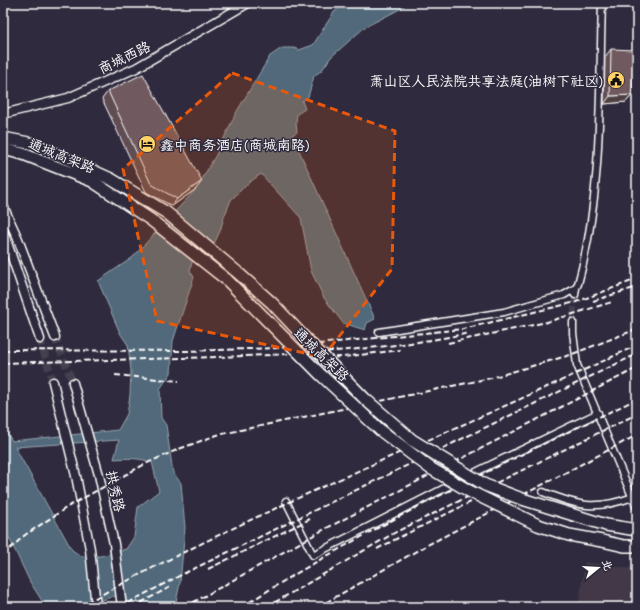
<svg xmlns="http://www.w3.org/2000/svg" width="640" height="610" viewBox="0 0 640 610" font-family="Mali,'LXGW WenKai TC',sans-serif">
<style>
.built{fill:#423847}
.water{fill:#51697a;stroke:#97a5af;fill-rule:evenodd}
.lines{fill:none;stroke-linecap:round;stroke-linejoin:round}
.street-tunnel{stroke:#443f50;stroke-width:6;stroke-dasharray:6 3;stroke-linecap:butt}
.secondary-tunnel{stroke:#443f50;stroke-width:8;stroke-dasharray:8 4;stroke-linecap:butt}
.street-casing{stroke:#fff;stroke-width:9}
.secondary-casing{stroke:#fff;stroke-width:11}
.highway-casing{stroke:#fff;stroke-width:14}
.street{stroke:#2f2a3d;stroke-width:6}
.secondary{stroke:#2f2a3d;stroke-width:8}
.highway{stroke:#2f2a3d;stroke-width:11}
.rail{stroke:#fff;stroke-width:2;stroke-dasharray:6 3;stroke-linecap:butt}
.highway-bridge-casing{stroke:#fff;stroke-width:14;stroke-linecap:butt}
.highway-bridge{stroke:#2f2a3d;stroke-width:11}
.wall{fill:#604d52;stroke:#fff}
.shaded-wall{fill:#4e3f42;stroke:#fff}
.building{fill:#705a5f;stroke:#fff}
.marked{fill:#e8590c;fill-opacity:0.2;stroke:#e8590c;stroke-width:3;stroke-dasharray:8 5;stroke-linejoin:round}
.labels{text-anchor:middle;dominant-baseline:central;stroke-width:3;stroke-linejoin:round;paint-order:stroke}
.street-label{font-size:14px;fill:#fff;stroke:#2f2a3d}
.poi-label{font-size:14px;fill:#fff;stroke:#2f2a3d;text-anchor:end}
</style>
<rect width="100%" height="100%" fill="#2f2a3d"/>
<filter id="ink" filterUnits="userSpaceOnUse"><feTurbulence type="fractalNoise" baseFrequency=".025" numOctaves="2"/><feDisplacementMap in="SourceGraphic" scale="8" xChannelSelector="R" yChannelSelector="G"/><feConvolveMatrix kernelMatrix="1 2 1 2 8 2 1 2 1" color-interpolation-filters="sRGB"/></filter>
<g filter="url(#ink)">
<path class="built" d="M585,562L628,568L637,566V607H578Z"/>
<path class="water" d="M344,3H407L402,8L365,27L331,57L322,70L314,76L308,97L302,101L305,109L297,114L296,123L297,132L292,135L375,319L367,323L365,330L343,323L324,298L311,271L301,218L261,174L247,184L231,200L224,217L220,231L213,246L192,262L190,271L194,277L173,341L171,373L160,389L161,418L166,425L173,473L181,483L185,528L180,583L175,607H130L114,596L83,607H46L30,582L3,525V426L12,441L118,430L127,414L130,395L131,371L128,345L120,333L98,281L132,258L196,189L216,155L236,113L270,56L282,48H294L299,50L313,45L334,12ZM119,440L114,459C128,458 139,458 152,462L159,491L138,507L134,537L126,549L101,556H81L72,550L15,447Z"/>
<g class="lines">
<path class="street-tunnel" d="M573,322L575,295"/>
<path class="secondary-tunnel" d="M55,337L73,383
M40,339L53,382"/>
<defs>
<path id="street" d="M575,295L576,288L578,284C603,193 599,96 602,3
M573,322V333L577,365L637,508
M379,332L504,312L564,295L576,288
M543,492C579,506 594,511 633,497
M286,501L313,555L484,468L598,413
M631,607L637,604"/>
<path id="secondary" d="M3,114L68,98L136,68L248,3
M3,206L18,239L55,337
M3,231L40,339
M53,382L76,476L90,549L96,607
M73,383L99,475L114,544L122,607"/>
<path id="highway" d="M3,138L34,144L111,179L167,213L237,272
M3,149L23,154L92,181L151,220L227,280
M606,525L637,530
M602,541L624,546H637"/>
</defs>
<use href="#street" class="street-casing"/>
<use href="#secondary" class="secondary-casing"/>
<use href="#highway" class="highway-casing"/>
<use href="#street" class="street"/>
<use href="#secondary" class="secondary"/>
<use href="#highway" class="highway"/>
<path class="rail" d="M593,301L637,287
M448,343L547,322L612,302
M3,350L187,351L279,348L463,329L576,302L637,279
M317,358L343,357L400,350
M3,363C74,361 146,359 217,357C301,354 387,350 469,333
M115,375L179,381
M377,549L398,538L483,496
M3,555L25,535L69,506L145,464L179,449L217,435L491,378L570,355L637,329
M208,569L310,519
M79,607C259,507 452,434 637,345
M120,607L183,574L637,354
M133,607L170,587
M185,607L323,530L637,368
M242,607C304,567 369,532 435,498C502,464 569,431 637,399
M267,607L396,532L637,414
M318,607L420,549L637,435"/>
<defs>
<path id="highway-bridge" d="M237,272L272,303L303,336L365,399L412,440L485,485L522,499L606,525
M227,280L321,375L380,430L430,468L469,491L538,525L569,535L602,541"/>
</defs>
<use href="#highway-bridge" class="highway-bridge-casing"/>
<use href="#highway-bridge" class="highway-bridge"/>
</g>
<path class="wall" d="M611,49L632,95L626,102L604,104L605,57Z
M108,91L196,189L172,206L146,192L102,99Z"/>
<path class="shaded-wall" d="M632,95L626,102L604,104L610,96Z
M202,181L196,189L172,206L177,199Z"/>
<path class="building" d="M611,49L635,50L632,95L610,96Z
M143,74L202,181L177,199L151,184L108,91Z"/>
</g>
<path class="marked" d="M232,73L395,131L392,269L323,357L157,321L123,169Z"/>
<defs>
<symbol id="civic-disc" viewBox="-11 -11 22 22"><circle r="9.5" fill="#ffd166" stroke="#2f2a3d"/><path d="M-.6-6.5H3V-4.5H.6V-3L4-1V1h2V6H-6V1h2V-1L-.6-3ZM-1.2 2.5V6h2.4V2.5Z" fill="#111"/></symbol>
<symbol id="hotel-disc" viewBox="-11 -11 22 22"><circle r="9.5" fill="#ffd166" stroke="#2f2a3d"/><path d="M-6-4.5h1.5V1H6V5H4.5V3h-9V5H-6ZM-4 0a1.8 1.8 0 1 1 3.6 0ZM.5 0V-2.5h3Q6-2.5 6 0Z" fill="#111"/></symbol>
</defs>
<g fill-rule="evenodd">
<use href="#civic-disc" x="606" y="70" width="20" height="20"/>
<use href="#hotel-disc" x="137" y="134" width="20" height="20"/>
</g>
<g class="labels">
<g class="street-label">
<text transform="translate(124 57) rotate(-26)">商城西路</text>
<text transform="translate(62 155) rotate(22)">通城高架路</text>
<text transform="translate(322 354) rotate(44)">通城高架路</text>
<text transform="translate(116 491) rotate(77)">拱秀路</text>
</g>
<g class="poi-label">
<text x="603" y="80">萧山区人民法院共享法庭(油树下社区)</text>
<text x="160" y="144" text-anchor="start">鑫中商务酒店(商城南路)</text>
</g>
</g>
<rect width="640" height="610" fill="none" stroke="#2f2a3d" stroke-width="16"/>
<rect x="8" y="8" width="624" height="594" fill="none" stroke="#fff" stroke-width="1.5" filter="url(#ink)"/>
<g transform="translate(598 568) rotate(72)" stroke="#2f2a3d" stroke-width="3" paint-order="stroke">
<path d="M0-3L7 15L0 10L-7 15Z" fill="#ffffff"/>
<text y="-6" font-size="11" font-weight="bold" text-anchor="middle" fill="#ffffff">北</text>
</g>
</svg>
